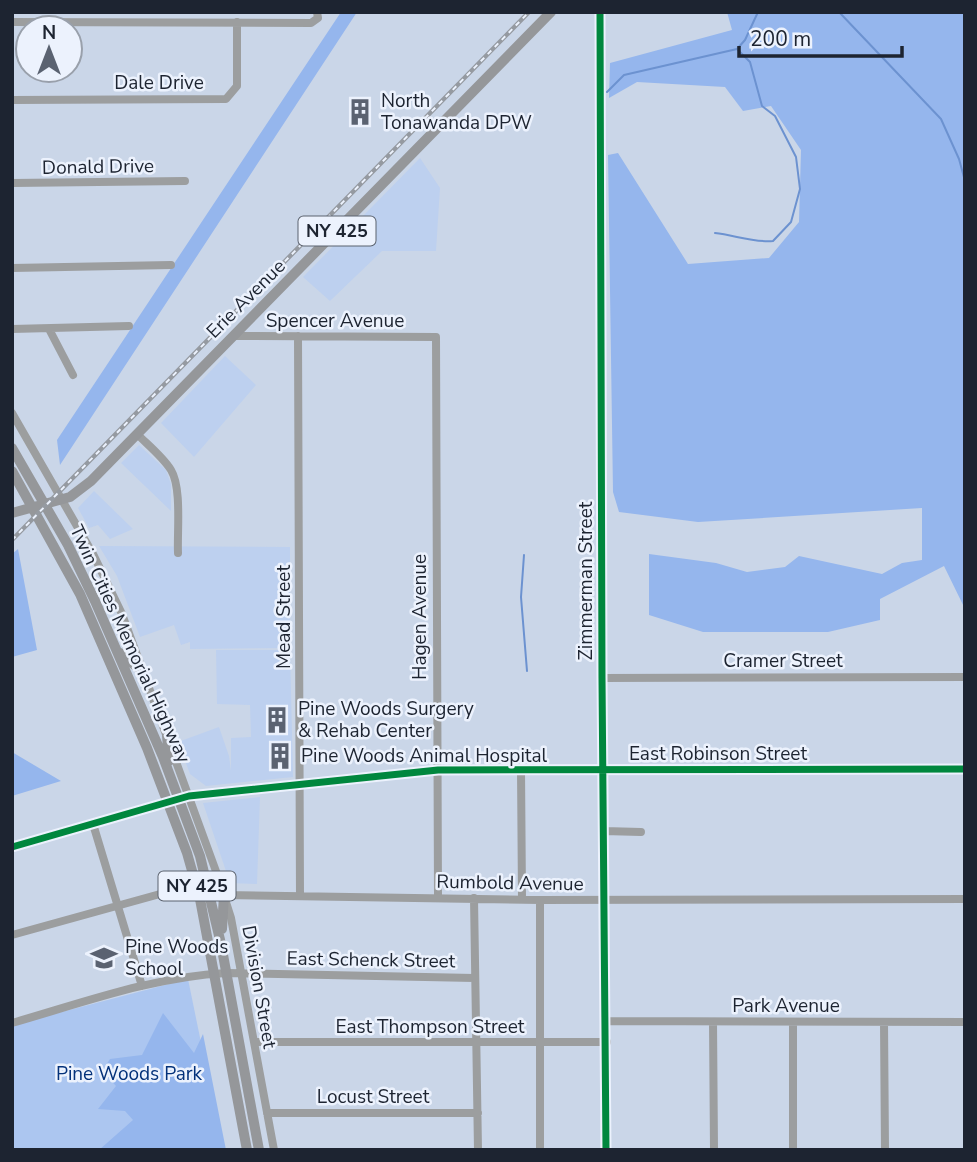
<svg xmlns="http://www.w3.org/2000/svg" width="977" height="1162" viewBox="0 0 977 1162" font-family="'Nunito Sans',sans-serif">
<style>
.built{fill:#bdd0ef}
.green{fill:#acc6f0}
.forest{fill:#95b6ed}
.lines{fill:none;stroke-linecap:round;stroke-linejoin:round}
.stream{stroke:#6c92d0;stroke-width:2}
.minor{stroke:#9c9e9f;stroke-width:8}
.major{stroke:#95979a;stroke-width:10}
.rail-casing{stroke:#959aa1;stroke-width:4.5}
.rail{stroke:#ecf2fd;stroke-width:2;stroke-dasharray:5;stroke-linecap:butt}
.cycleway-casing{stroke:#ecf2fd;stroke-width:11}
.cycleway{stroke:#00873e;stroke-width:7}
.labels{text-anchor:middle;dominant-baseline:central;stroke-width:5;stroke-linejoin:round;paint-order:stroke}
.shield{fill:#ecf2fd;stroke:#5b626e;stroke-width:2}
.shield-label{font-size:18px;font-weight:bold;fill:#1d2431}
.street-label{font-size:19px;fill:#1d2431;stroke:#ecf2fd}
.poi-label{font-size:19px;fill:#1d2431;stroke:#ecf2fd;text-anchor:start}
.park-label{font-size:19px;fill:#03317a;stroke:#ecf2fd}
</style>
<rect width="100%" height="100%" fill="#cad6e8"/>
<path class="built" d="M420,158L440,188L436,251H382L330,301L303,277Z
M225,356L256,385L194,457L161,423Z
M139,445L166,470L171,484V511L121,463Z
M94,491L133,529L110,539L98,525L89,528L78,508Z
M99,546L290,547V648L190,649V642L181,645L174,625L140,637L117,576Z
M216,650H290L293,777L206,786L190,774L178,742L219,727L229,756L231,771V738L251,737L250,705L217,704Z
M260,797L257,884L230,883L203,803Z"/>
<path class="green" d="M188,979L223,1150H12V1025Z"/>
<path class="forest" d="M341,12H357L60,465L57,440Z
M727,12H965V609L944,566L880,599V620L828,632H703L649,615V554L716,563L747,572L785,567L799,556L882,574L902,563L922,560V508L698,522L619,512L613,492L608,155L618,153L688,264L769,258L799,222L801,150L771,106L743,111L725,87L637,82L609,98L610,63L732,30Z
M18,549L37,650L12,657V554Z
M12,752L61,781L12,796Z
M163,1013L194,1053L203,1034L226,1150H99L133,1120L125,1111L98,1109L116,1086L102,1071L110,1059L142,1055Z"/>
<g class="lines">
<path class="stream" d="M839,12L941,119L959,159L965,181
M607,92L624,75L737,49L745,40L758,12
M715,233C734,235 755,243 773,241L791,222L800,189L796,157L775,116L762,106L750,62L737,49
M524,555L521,597L527,671"/>
<path class="minor" d="M600,12L602,678L606,1150
M12,22L311,23L318,18L317,12
M12,100L226,99L237,86V22
M12,183L185,181
M12,268L171,265
M12,329L129,326
M49,329L73,375
M234,336L436,337L438,897
M298,336L300,896
M12,413L93,554L122,614L217,874L231,918L274,1150
M137,434C148,445 163,457 171,470C182,488 177,532 178,553
M602,678L965,677
M521,769L522,899
M93,824L142,986
M604,831L641,832
M12,847L189,796L438,770L965,769
M224,895L540,900L965,899
M474,898L478,1150
M540,900V1150
M12,935L160,894H185
M607,1021L965,1022
M713,1022L714,1150
M793,1022V1150
M884,1022L885,1150
M12,1023C82,1003 152,977 226,973L474,978
M254,1042H607
M267,1113H478"/>
<path class="major" d="M12,448L68,545L95,601L163,757L200,856L221,944L259,1150
M12,471L80,594L147,748L187,853L200,899L247,1150
M12,513L70,497L91,481L551,12
M120,653L144,673
M167,735L169,761
M222,929L224,895"/>
<defs>
<path id="rail" d="M12,540L529,12"/>
</defs>
<use href="#rail" class="rail-casing"/>
<use href="#rail" class="rail"/>
<defs>
<path id="cycleway" d="M600,12L602,678L606,1150
M12,847L189,796L438,770L965,769"/>
</defs>
<use href="#cycleway" class="cycleway-casing"/>
<use href="#cycleway" class="cycleway"/>
</g>
<defs>
<symbol id="building-bare" viewBox="-9 -9 18 18"><path d="M-4-6H4V6H1V3H-1V6H-4ZM-2.5-4.3h1.7v1.8h-1.7ZM.8-4.3h1.7v1.8H.8ZM-2.5-1h1.7V.8h-1.7ZM.8-1h1.7V.8H.8Z" fill="#5a6271" stroke="#ecf2fd" stroke-width="2.5" paint-order="stroke"/></symbol>
<symbol id="school-bare" viewBox="-9 -9 18 18"><path d="M0-5L7-2L0 1L-7-2ZM-4 1L0 2.5L4 1V4Q0 6-4 4Z" fill="#5a6271" stroke="#ecf2fd" stroke-width="2.5" paint-order="stroke"/></symbol>
</defs>
<g fill-rule="evenodd">
<use href="#building-bare" x="341" y="93" width="38" height="38"/>
<use href="#building-bare" x="258" y="701" width="38" height="38"/>
<use href="#building-bare" x="261" y="737" width="38" height="38"/>
<use href="#school-bare" x="85" y="939" width="38" height="38"/>
</g>
<g class="labels">
<g class="shield">
<rect x="298.5" y="216.5" width="77" height="29" rx="5"/>
<rect x="158.5" y="871.5" width="77" height="29" rx="5"/>
</g>
<g class="shield-label">
<text x="337" y="231">NY 425</text>
<text x="197" y="886">NY 425</text>
</g>
<g class="street-label">
<text x="159" y="83">Dale Drive</text>
<text transform="translate(98 167) rotate(-1)">Donald Drive</text>
<text transform="translate(246 299) rotate(-45)">Erie Avenue</text>
<text x="335" y="321">Spencer Avenue</text>
<text transform="translate(586 581) rotate(-90)">Zimmerman Street</text>
<text transform="translate(284 617) rotate(-90)">Mead Street</text>
<text transform="translate(420 617) rotate(-90)">Hagen Avenue</text>
<text transform="translate(130 644) rotate(65)">Twin Cities Memorial Highway</text>
<text x="783" y="661">Cramer Street</text>
<text x="718" y="754">East Robinson Street</text>
<text transform="translate(510 883) rotate(1)">Rumbold Avenue</text>
<text transform="translate(371 960) rotate(1)">East Schenck Street</text>
<text transform="translate(259 987) rotate(80)">Division Street</text>
<text x="786" y="1006">Park Avenue</text>
<text x="430" y="1027">East Thompson Street</text>
<text x="373" y="1097">Locust Street</text>
</g>
<g class="poi-label">
<text x="381" y="101">North<tspan x="381" dy="22">Tonawanda DPW</tspan></text>
<text x="298" y="709">Pine Woods Surgery<tspan x="298" dy="22">&amp; Rehab Center</tspan></text>
<text x="301" y="756">Pine Woods Animal Hospital</text>
<text x="125" y="947">Pine Woods<tspan x="125" dy="22">School</tspan></text>
</g>
<g class="park-label">
<text x="129" y="1074">Pine Woods Park</text>
</g>
</g>
<rect width="977" height="1162" fill="none" stroke="#1d2431" stroke-width="28"/>
<g transform="translate(49 49)"><circle r="33" fill="#ecf2fd" stroke="#99a0ab" stroke-width="2"/>
<path d="M0-5L12 26L0 18L-12 26Z" fill="#5a6271"/>
<text y="-10" font-size="19" font-weight="bold" text-anchor="middle" fill="#1d2431">N</text>
</g>
<path d="M739 46v10h163v-10" fill="none" stroke="#1d2431" stroke-width="3.5"/>
<text x="750" y="46" font-size="21" fill="#1d2431" stroke="#ecf2fd" stroke-width="5" paint-order="stroke">200 m</text>
</svg>
